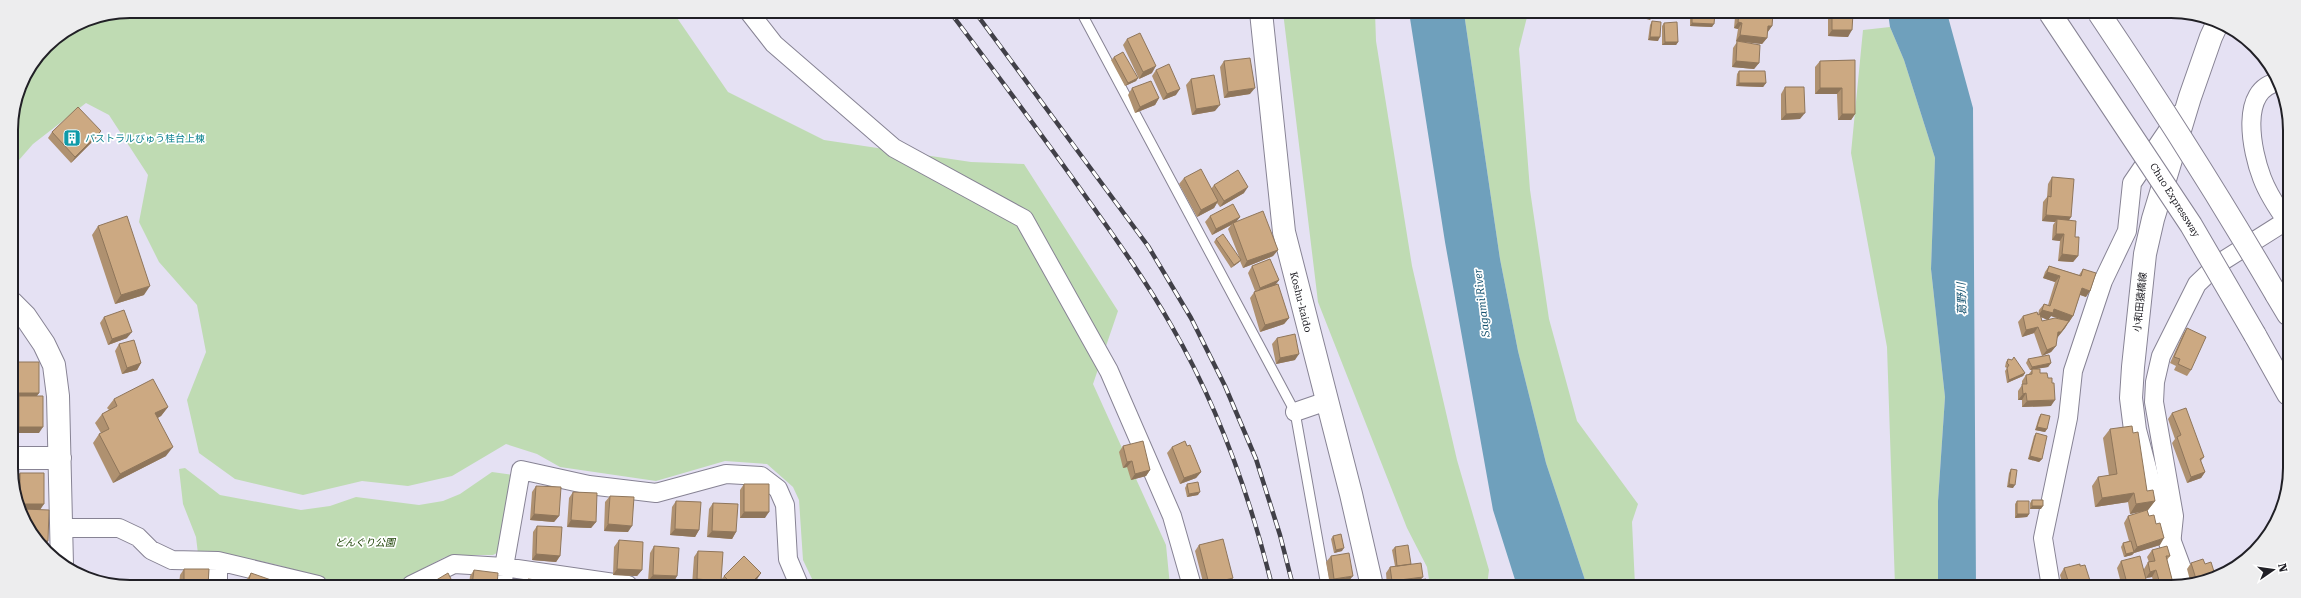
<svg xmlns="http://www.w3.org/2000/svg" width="2301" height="598" viewBox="0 0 2301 598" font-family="'Roboto Serif','Noto Sans JP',serif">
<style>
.green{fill:#bfdbb3}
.water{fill:#6fa0bc}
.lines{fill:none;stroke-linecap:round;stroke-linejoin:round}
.lane-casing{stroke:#878394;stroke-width:11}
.street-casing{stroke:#878394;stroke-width:20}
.secondary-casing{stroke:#878394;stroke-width:24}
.highway-casing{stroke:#878394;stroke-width:24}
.lane{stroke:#fff;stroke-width:9}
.street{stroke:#fff;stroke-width:18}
.secondary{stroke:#fff;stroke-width:22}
.highway{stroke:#fff;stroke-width:22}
.rail-casing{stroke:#414048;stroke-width:4.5}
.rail{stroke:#fff;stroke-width:3;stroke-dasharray:9;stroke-linecap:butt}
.highway-bridge-casing{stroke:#878394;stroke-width:24;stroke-linecap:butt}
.highway-bridge{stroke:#fff;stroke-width:22}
.wall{fill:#af9170;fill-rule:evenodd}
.shaded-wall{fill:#8f765b}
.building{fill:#cca982;stroke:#8f765b}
.labels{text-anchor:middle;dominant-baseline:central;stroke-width:3.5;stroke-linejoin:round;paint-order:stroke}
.culture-label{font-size:10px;fill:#0d838f;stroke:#fff;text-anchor:start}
.street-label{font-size:10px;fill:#212026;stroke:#fff}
.park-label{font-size:10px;font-style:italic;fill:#1c4204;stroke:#fff}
.water-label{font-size:11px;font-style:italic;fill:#185572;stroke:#fff}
.rim{fill:none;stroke:#212026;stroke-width:2}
</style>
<rect width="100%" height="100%" fill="#e5e1f3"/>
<path class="green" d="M130,11L673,12L728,92L824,140L971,162L1024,164L1118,311L1093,384L1166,545L1170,586L817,585L813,581L803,560L799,500L793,487L767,464L725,461L656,481L560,467L537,454L506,444L452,476L408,486L362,481L303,495L235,479L199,453L187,400L206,352L197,305L159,262L139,222L148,175L109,115L86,103L33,144L12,168L11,123L20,84L46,46L85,20Z
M1283,12H1375L1376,41L1412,266L1457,460L1489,570L1487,586H1430L1427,567L1407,528L1318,302Z
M1464,13H1528L1519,49L1530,190L1549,319L1577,421L1638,504L1632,522L1635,586H1587L1546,463L1518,351L1500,259Z
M1890,27L1904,60L1935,158L1931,269L1945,397L1938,501V587L1895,586L1887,347L1851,153L1863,30Z
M185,468L220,495L301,510L330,506L356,497L419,505L443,501L460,494L492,472L513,475L499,552L493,555H459L445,557L392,585H347L278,565L241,557L198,554L196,537L183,504L179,469Z"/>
<path class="water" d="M1409,12L1464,13L1500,259L1518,351L1546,463L1587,586H1517L1493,510L1445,242Z
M1888,13H1947L1973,108L1976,587H1938V501L1945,397L1931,269L1935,158L1904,60L1890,27Z"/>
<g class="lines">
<defs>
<path id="lane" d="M1081,12L1295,412L1326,586"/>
<path id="street" d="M749,12L774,44L894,148L1024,219L1109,371L1172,516L1192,586
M2279,82C2238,88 2252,152 2262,178C2268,194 2278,209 2288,223
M1295,412L1327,401
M62,528H119L138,537L151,550L172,560L218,561L318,585
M2171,545L2174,516L2154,402L2155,382L2161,356L2197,284L2218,264L2286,221
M218,561V585
M411,585L454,564L504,567L628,585
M503,585L504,567L521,470L589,485L656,493L726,474L761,476L778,489L785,505L788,559L799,585
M2051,587L2043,538L2068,418L2073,371L2103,281L2127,231L2132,183L2179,114"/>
<path id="secondary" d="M12,303L25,316L44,344L54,365L58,396L62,565
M13,458H60
M2186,585L2151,491L2135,430L2131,398L2133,367L2145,254L2153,219L2190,97L2211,37L2218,22"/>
<path id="highway" d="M1261,12L1284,232L1351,494L1372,586
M2276,294L2288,314
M2255,335L2288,394"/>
</defs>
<use href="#lane" class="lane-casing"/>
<use href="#street" class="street-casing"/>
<use href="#secondary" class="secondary-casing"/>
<use href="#highway" class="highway-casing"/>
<use href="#lane" class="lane"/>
<use href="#street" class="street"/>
<use href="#secondary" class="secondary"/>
<use href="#highway" class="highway"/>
<defs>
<path id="rail" d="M950,12C996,73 1042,135 1086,197C1116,239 1146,281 1171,325C1218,406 1250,496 1272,586
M975,12L1148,246L1191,318L1225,386L1256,459L1280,535L1293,586"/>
</defs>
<use href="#rail" class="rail-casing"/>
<use href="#rail" class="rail"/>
<defs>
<path id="highway-bridge" d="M2050,13L2191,225L2255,335
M2099,13C2161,105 2220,198 2276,294"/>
</defs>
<use href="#highway-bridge" class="highway-bridge-casing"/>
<use href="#highway-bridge" class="highway-bridge"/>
</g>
<path class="wall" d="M1690,13H1715L1712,27L1690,26Z
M1738,13H1773L1772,26L1767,33V38L1762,44L1742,42L1759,63L1754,69L1732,67L1733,48L1737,42L1736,41L1738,29L1734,28L1735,17Z
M1821,13H1853L1848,37L1828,36V15H1821Z
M1652,21L1658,41L1648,40L1650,25Z
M1664,23L1678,42L1676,45H1662V26Z
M1127,39L1152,73L1139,79L1123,45Z
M1114,57L1138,78L1136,81L1125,86L1111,60Z
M1855,60V114L1851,120H1838L1837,94H1815V67L1820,61Z
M1224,61L1250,94L1224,98L1220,67Z
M1156,70L1176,95L1163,100L1152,76Z
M1739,71L1766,83L1763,87L1736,86L1737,74Z
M1191,79L1215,111L1192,115L1186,85Z
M1785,87L1800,119L1781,120V94Z
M1132,88L1159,98L1155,105L1135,113L1128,95Z
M101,131L97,137L71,163L48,138L52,132Z
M2052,177L2071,217L2069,220L2075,237L2078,256L2073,262L2058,261L2060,241L2052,240L2053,225L2055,222L2042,221L2043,202L2047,197L2048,184Z
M1184,178L1211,189L1214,185L1244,193L1220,207L1217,203L1214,208L1197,217L1179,184Z
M1210,216L1240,217L1236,222L1278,250L1273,256L1243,268L1240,261L1238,263L1231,268L1214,242L1216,239L1240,259L1228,229L1231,225L1212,235L1205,222Z
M98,226L144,295L115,304L92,235Z
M1252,266L1279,280L1275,285L1289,318L1284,324L1260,332L1250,298L1255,291L1248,273Z
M2049,266L2079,275L2083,269L2086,297L2080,295L2073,316L2065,328L2057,338L2056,346L2051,352L2042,356L2034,333L2022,337L2018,322L2023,316L2038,315L2039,310L2044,304L2048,305L2055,282L2043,278L2045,272ZM2051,316L2061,319L2048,320ZM2041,317L2048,320L2042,321Z
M104,317L127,338L108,345L100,323Z
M2187,328L2191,370L2187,376L2174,370L2176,366L2170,363L2183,334Z
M1277,338L1295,360L1276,364L1272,344Z
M119,344L141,363L137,370L122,374L115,351Z
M2008,359L2025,373L2023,376L2007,383L2005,371L2007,368L2005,367L2006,362Z
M2028,359L2051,363L2048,367L2034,369L2040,373L2051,406L2022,407V400H2018V391L2022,385V381L2026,375H2028L2032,370H2030L2026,363Z
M14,362L39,393L37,396L39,433H14V402L17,399H13V365Z
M114,399L168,407L161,416L158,418L166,456L113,483L93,443L99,434L101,433L95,423L102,414L109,410L107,408Z
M2172,413L2204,457L2201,461L2205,472L2201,478L2187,483L2172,443L2175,439L2168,419Z
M2041,414L2047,429L2045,432L2035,430L2039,417Z
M2110,429L2133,433L2147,491L2155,501L2148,510L2147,511L2160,545L2134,553L2132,555L2124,557L2121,547L2123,543L2129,541L2124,523L2128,516L2146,511L2130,514L2128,502L2095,507L2092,486L2098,477L2109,476L2103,438Z
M2036,433L2042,459L2039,462L2028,459L2034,436Z
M1123,446L1150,470L1146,476L1131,480L1127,467L1123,468L1119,452Z
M1187,446L1201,472L1196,478L1180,484L1167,453L1172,447Z
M2011,469L2013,488L2007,487L2009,473Z
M20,473L40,510L48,541L43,547L27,527L22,513L24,510H21L15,497V480Z
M744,484L765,518H740V490Z
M1187,484L1198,495L1187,497L1185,488Z
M536,486L559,516L554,522L530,520L532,492Z
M573,492L596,522L591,528L567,527L569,498Z
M610,496L628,532L604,531L605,502Z
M2032,500L2041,509H2030V503Z
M676,501L699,530L695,537L670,535L672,507Z
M2017,501L2029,514L2027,517L2015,518V504Z
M713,503L736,532L732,539L707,537L709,509Z
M537,526L560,556L556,562L532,560L533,532Z
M1333,536L1342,551L1334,553L1331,539Z
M619,540L642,570L637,576L613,575L614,547Z
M1199,545L1229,584L1223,586H1204L1195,551Z
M654,546L677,576L673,583L648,581L650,553Z
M1395,547L1411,564L1420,580L1427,586H1387L1386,573L1390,567L1395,566L1392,550Z
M2152,550L2170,556L2167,560L2174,587H2155L2152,577L2146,578L2148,587H2122L2117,568L2121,561L2144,569L2148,562H2149L2147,557Z
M698,551L721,580L724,576L761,573L757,579L751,585H723L720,583L718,585H692L694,557Z
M1331,556L1348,582L1330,585L1326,562Z
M2191,563L2205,564L2216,578L2191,584L2187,569Z
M2080,566L2092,587H2063L2060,575L2064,568Z
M184,569L208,585H179L180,575Z
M474,570L497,585H469L470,576Z
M251,573L273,585H245L247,579Z
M528,579L552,585H524Z"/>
<path class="shaded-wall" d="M1642,13H1663L1660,17L1654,15L1650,20L1639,17Z
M1669,13L1683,15L1681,18L1667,16Z
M1822,13H1829L1828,15H1821Z
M1738,22L1742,23L1738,29L1734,28Z
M1692,23L1714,24L1712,27L1690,26Z
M1768,26H1772L1767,33Z
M1832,30H1852L1848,37L1828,36Z
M1740,35L1767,38L1762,44L1736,41Z
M1650,37H1660L1658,41L1648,40Z
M1665,42H1678L1676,45H1662Z
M1736,61L1759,63L1754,69L1732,67Z
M1156,66L1152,73L1139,79L1143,72Z
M1138,78L1136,81L1125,86L1128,83Z
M1739,83H1766L1763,87L1736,86Z
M1255,88L1250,94L1224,98L1228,92Z
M1820,88H1842L1837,94H1815Z
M1180,89L1176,95L1163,100L1167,94Z
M1159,98L1155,105L1135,113L1140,107Z
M1220,105L1215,111L1192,115L1196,109Z
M1805,113L1800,119L1781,120L1786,114Z
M1842,114H1855L1851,120H1838Z
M101,131L97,137L71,163L75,157Z
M1248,187L1244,193L1220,207L1224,201Z
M1218,201L1214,208L1197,217L1201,210Z
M2046,215L2071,217L2067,223L2057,219L2055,222L2042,221Z
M1240,217L1235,223H1233L1231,225L1212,235L1216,229Z
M2056,234H2064L2060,241L2052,240Z
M1278,250L1273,256L1243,268L1247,261Z
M2062,254L2078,256L2073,262L2058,261Z
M1241,260L1238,263L1231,268L1234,265Z
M2047,272L2060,276L2055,282L2043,278Z
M1279,280L1274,287L1256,294L1260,288Z
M150,286L144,295L115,304L121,295Z
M2082,288L2090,291L2086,297L2078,294Z
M2054,309L2073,316L2069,322L2051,316L2048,320L2038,316L2042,310Z
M1289,318L1284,324L1260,332L1265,325Z
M2069,321L2065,328L2057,338L2058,332Z
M2038,327L2034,333L2022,337L2026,330Z
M132,332L127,338L108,345L112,339Z
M2056,346L2051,352L2042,356L2047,350Z
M1299,354L1295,360L1276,364L1280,358Z
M141,363L137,370L122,374L127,368Z
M2051,363L2048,367L2030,370L2032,367Z
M2025,373L2023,376L2007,383L2009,380Z
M14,393H39L34,399L19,396L17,399H13V395Z
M2026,393L2022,400H2018L2023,394Z
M2055,400L2051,406L2022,407L2027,401Z
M168,407L161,416L149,422L155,413Z
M19,427H43L39,433H14Z
M2037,427L2047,429L2045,432L2035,430Z
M173,447L166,456L113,483L120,474Z
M2030,456L2042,459L2039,462L2028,459Z
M1132,461L1127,467L1123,468L1127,462Z
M1150,470L1146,476L1131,480L1135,474Z
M1201,472L1196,478L1180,484L1184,478Z
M2205,472L2201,478L2187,483L2191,477Z
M2009,484L2015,485L2013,488L2007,487Z
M1200,492L1198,495L1187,497L1189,494Z
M2134,493L2128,502L2095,507L2102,498Z
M2155,501L2148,510L2130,514L2136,504Z
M20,504H44L40,510H21L19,505Z
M2032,506H2043L2041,509H2030Z
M744,512H769L765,518H740Z
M534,514L559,516L554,522L530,520Z
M2017,514H2029L2027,517L2015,518Z
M571,520L596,522L591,528L567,527Z
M608,524L632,526L628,532L604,531Z
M675,529L699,530L695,537L670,535Z
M712,531L736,532L732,539L707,537Z
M2164,538L2160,545L2134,553L2132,555L2124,557L2126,554L2133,552L2137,547Z
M37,541H48L43,547H42Z
M1344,548L1342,551L1334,553L1336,550Z
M536,554L560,556L556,562L532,560Z
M617,569L642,570L637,576L613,575Z
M2156,570L2152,577L2146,578L2150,572Z
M761,573L757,579L751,585H749Z
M653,575L677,576L673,583L648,581Z
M1353,576L1348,582L1330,585L1334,579Z
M1423,577L1418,583L1392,584L1391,586H1388L1392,581Z
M1233,578L1229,584L1223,586H1208L1209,584Z
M697,579L721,581L718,585H693Z"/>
<path class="building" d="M1669,13H1683V15Z
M1692,13H1715L1714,24L1692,23Z
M1739,13H1773L1772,26H1768L1767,38L1740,35L1742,23L1738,22Z
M1832,13H1853L1852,30H1832Z
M1652,21L1661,22L1660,37H1650Z
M1677,22L1678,42H1665L1664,23Z
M1140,33L1156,66L1143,72L1127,39Z
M1737,41L1760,45L1759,63L1736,61Z
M1123,52L1138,78L1128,83L1114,57Z
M1250,58L1255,88L1228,92L1224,61Z
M1855,60V114H1842V88H1820V61Z
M1169,64L1180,89L1167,94L1156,70Z
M1739,71H1765L1766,83H1739Z
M1214,75L1220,105L1196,109L1191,79Z
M1151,81L1159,98L1140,107L1132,88Z
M1785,87H1804L1805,113L1786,114Z
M78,107L101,131L75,157L52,132Z
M1201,169L1218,201L1201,210L1184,178Z
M1238,170L1248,187L1224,201L1214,185Z
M2052,177L2074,179L2071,217L2046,215L2048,196L2051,197Z
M1233,204L1240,217L1216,229L1210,216Z
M1263,211L1278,250L1247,261L1233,223Z
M127,216L150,286L121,295L98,226Z
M2057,219L2076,221L2075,237H2079L2078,256L2062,254L2064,234H2056Z
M1223,234L1241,260L1234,265L1216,239Z
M1270,259L1279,280L1260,288L1252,266Z
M2049,266L2081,276L2083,269L2096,273L2090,291L2082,288L2073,316L2054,309L2053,313L2042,310L2044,304L2050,306L2060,276L2047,272Z
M1278,284L1289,318L1265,325L1254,292Z
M124,310L132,332L112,339L104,317Z
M2037,312L2038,315L2040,314L2042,321L2055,318L2069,321L2061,332H2058L2056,346L2047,350L2038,327L2026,330L2023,316Z
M2187,328L2206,337L2191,370L2178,364L2180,359L2174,357Z
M1295,334L1299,354L1280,358L1277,338Z
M134,340L141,363L127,368L119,344Z
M2049,355L2051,363L2032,367L2028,359Z
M2014,357L2025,373L2009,380L2007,368L2009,365L2007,363L2008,359L2012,360Z
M14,362H39V393H14Z
M2032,369H2040V373H2047L2048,378H2052V383H2054L2055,400L2027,401L2026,393L2023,394L2022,384H2027L2026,375L2032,374Z
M153,379L168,407L155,413L173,447L120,474L99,434L109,429L102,414L117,406L114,399Z
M19,396H43V427H19Z
M2186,408L2204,457L2200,459L2205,472L2191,477L2177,437L2181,435L2172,413Z
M2041,414L2050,416L2047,429L2037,427Z
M2132,426L2133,433L2138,432L2147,491L2153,490L2155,501L2136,504L2134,493L2102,498L2098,477L2117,474L2110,429Z
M2036,433L2047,436L2042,459L2030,456Z
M1143,441L1150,470L1135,474L1132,461L1127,462L1123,446Z
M1185,441L1187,446L1190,445L1201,472L1184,478L1172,447Z
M2011,469L2017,470L2015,485L2009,484Z
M20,473H44V504H20Z
M1198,482L1200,492L1189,494L1187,484Z
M744,484H769V512H744Z
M536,486L561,487L559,516L534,514Z
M573,492L597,493L596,522L571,520Z
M610,496L634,497L632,526L608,524Z
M2032,500H2043V506H2032Z
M676,501L701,502L699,530L675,529Z
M2017,501H2029V514H2017Z
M713,503L738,504L736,532L712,531Z
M24,509L49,510L48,541H37L27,527L24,519Z
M2147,510L2149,516L2154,515L2156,524L2160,523L2164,538L2137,547L2128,516Z
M537,526L562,527L560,556L536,554Z
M1341,534L1344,548L1336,550L1333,536Z
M1223,539L1233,578L1209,584L1199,545Z
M619,540L643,542L642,570L617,569Z
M2131,541L2134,552L2126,554L2123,543Z
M1408,545L1411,564L1397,566L1395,547Z
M654,546L679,548L677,576L653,575Z
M2167,546L2170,556H2166L2174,587H2161L2156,570L2150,572L2148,562L2155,561L2152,550Z
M698,551L723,552L721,581L697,579Z
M1349,553L1353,576L1334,579L1331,556Z
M744,556L761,573L749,585H733L724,576Z
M2140,556L2148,587H2128L2121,561Z
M2203,559L2205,564L2211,562L2216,578L2197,582L2191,563Z
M1421,563L1423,577L1392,581L1390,567Z
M2080,564V566L2085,565L2092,587H2074L2073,586L2070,587L2064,568Z
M184,569H209L208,585H184Z
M474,570L498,573L497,585H472Z
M251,573L274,581L273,585H247Z
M448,573L454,585H428Z
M528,579L552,582V585H527Z
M1426,579L1427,586H1392V584Z
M292,583L298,585H291Z"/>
<defs>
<symbol id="building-square" viewBox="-11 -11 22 22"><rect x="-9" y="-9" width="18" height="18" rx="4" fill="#0f9aa8" stroke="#fff"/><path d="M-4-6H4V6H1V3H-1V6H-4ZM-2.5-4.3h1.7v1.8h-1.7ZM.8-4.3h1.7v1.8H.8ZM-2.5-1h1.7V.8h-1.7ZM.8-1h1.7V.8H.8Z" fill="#fff"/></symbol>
</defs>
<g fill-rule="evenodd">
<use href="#building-square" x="62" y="128" width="20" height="20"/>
</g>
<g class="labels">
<g class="culture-label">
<text x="85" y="138">パストラルびゅう桂台上棟</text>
</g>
<g class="street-label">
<text transform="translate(2175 200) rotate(58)">Chuo Expressway</text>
<text transform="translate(1301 302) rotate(76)">Koshu-kaido</text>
<text transform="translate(2140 302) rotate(-84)">小和田猿橋線</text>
</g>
<g class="park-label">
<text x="365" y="542">どんぐり公園</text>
</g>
<g class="water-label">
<text transform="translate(1962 299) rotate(-92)">葛野川</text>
<text transform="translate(1482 303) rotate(-97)">Sagami River</text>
</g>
</g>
<path d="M0 0H2301V598H0ZM130 18H2171A112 112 0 0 1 2283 130V468A112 112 0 0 1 2171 580H130A112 112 0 0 1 18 468V130A112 112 0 0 1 130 18Z" fill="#ededee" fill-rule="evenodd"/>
<path class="rim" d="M130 18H2171A112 112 0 0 1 2283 130V468A112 112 0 0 1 2171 580H130A112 112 0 0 1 18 468V130A112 112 0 0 1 130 18Z"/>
<g transform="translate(2273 570) rotate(77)" stroke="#ffffff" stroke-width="3" paint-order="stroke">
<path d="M0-3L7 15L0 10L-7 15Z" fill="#212026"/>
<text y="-6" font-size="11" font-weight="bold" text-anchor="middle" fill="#212026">N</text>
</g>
</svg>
